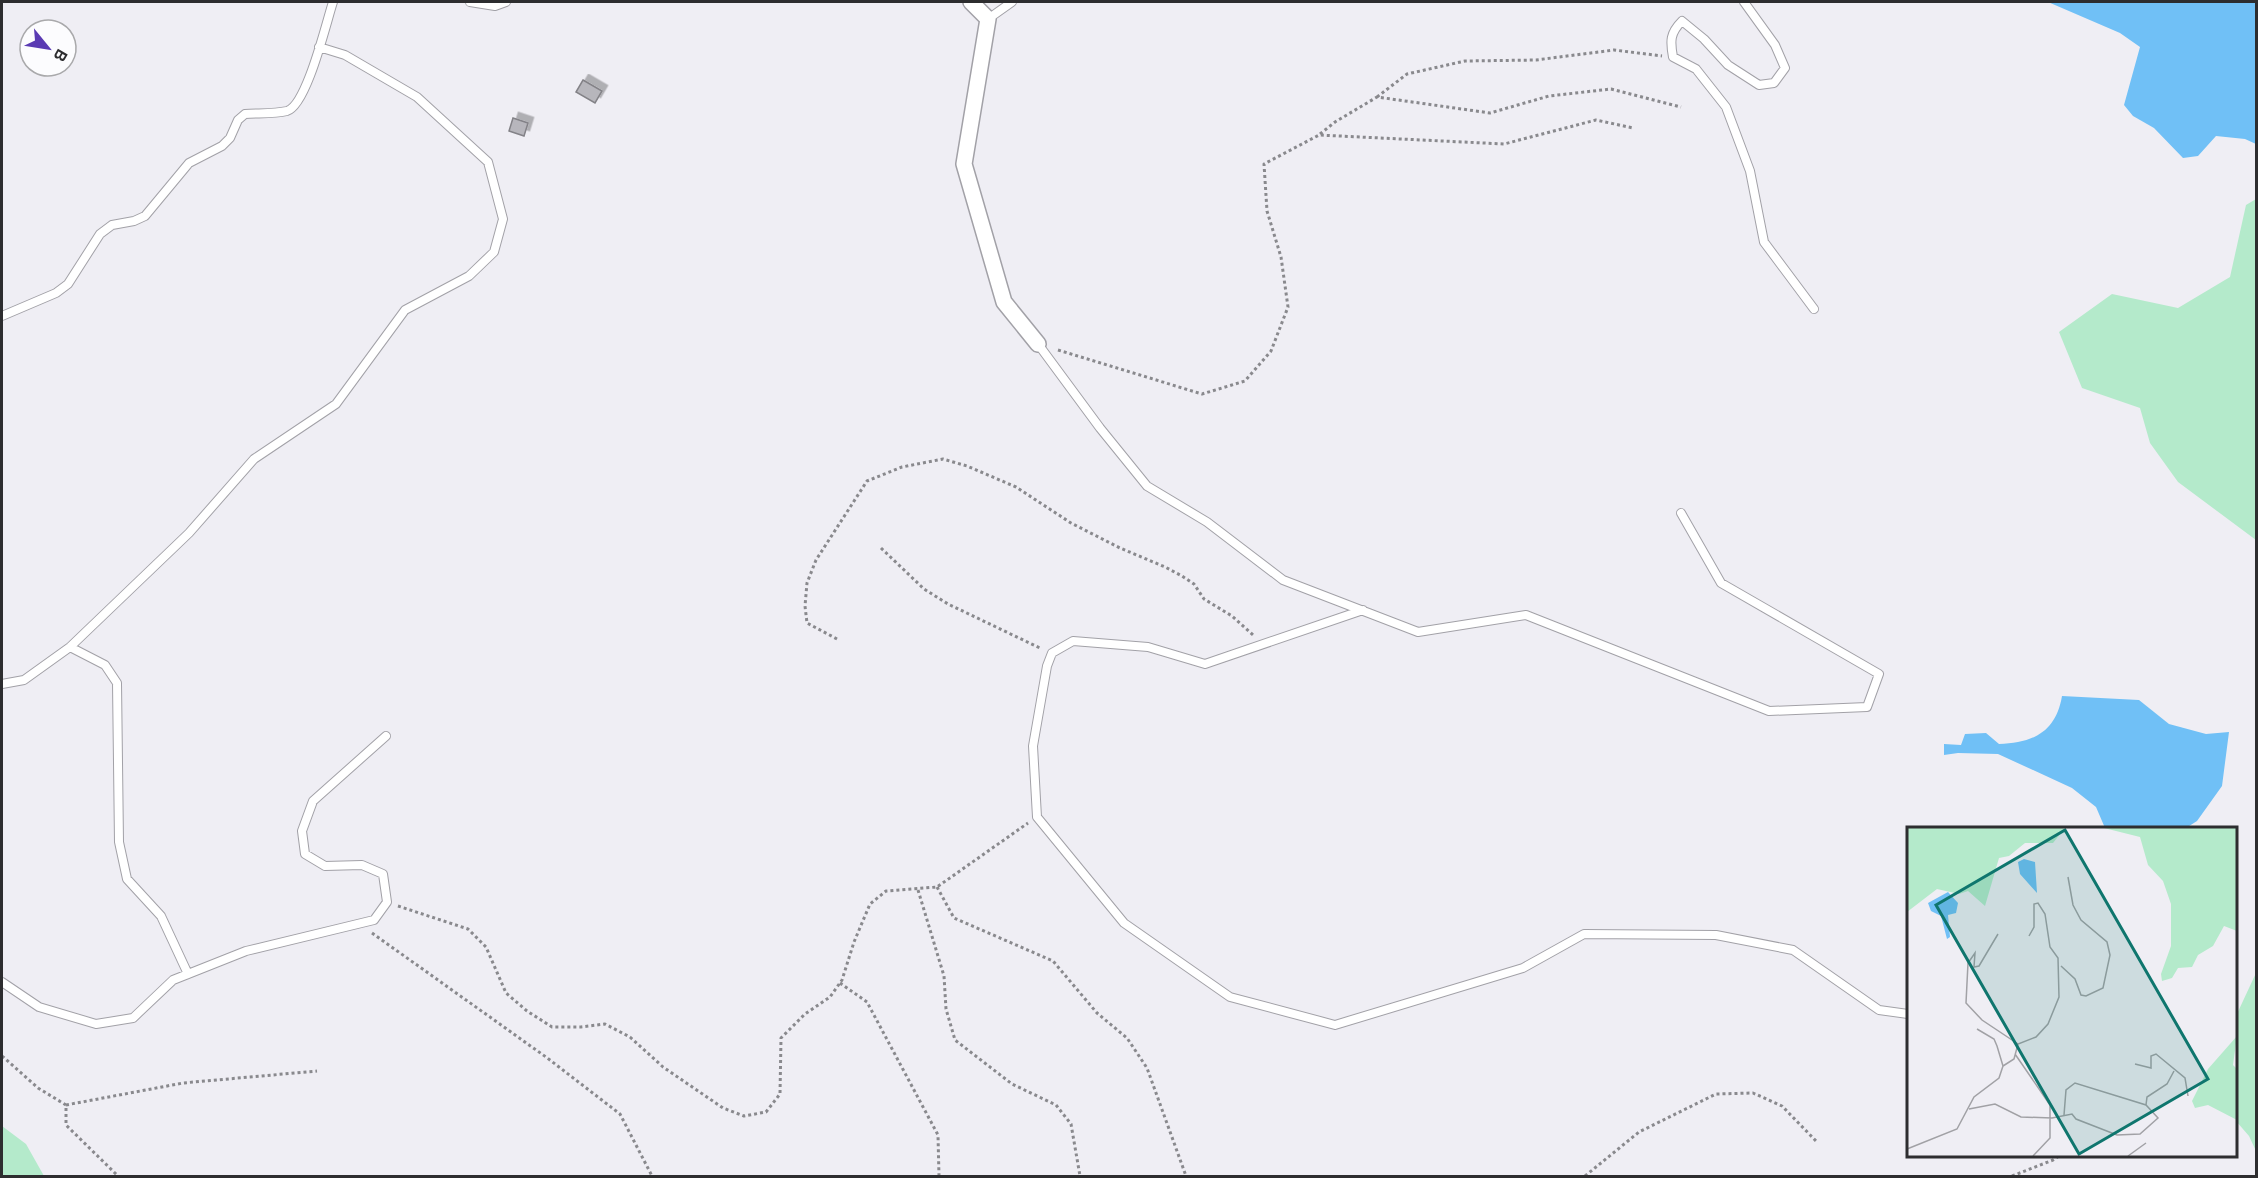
<svg xmlns="http://www.w3.org/2000/svg" width="2258" height="1178" viewBox="0 0 2258 1178" font-family="Raleway,sans-serif">
<style>
.green{fill:#b4eacb}
.water{fill:#70c0f6}
.building{fill:#b7b6bc;stroke:#838287;stroke-width:1.5;filter:url(#shadow)}
.lines{fill:none;stroke-linecap:round;stroke-linejoin:round}
.service-casing{stroke:#a2a1a7;stroke-width:10}
.minor-casing{stroke:#a2a1a7;stroke-width:18}
.path{stroke:#89898d;stroke-width:3;stroke-dasharray:3 3;stroke-linecap:butt}
.service{stroke:#fff;stroke-width:8}
.minor{stroke:#fff;stroke-width:15}
.inset-road{fill:none;stroke:#a1a1a5;stroke-width:1.5}
.view{fill:#0f766e;fill-opacity:0.15;stroke:#0f766e;stroke-width:3}
.inset-edge{fill:none;stroke:#2d2d2f;stroke-width:3}
</style>
<defs>
<filter id="shadow"><feDropShadow dx="5.5" dy="-5.5" stdDeviation="0" flood-color="#0004"/></filter>
</defs>
<rect width="100%" height="100%" fill="#efeef4"/>
<path class="green" d="M2256,199V540L2178,482L2150,443L2140,408L2082,388L2059,332L2112,294L2178,308L2230,277L2246,205Z
M2256,973V1151L2249,1136L2236,1121V1016Z
M2,1126L26,1144L44,1176H2Z"/>
<path class="water" d="M2048,2H2256V144L2245,139L2216,136L2198,156L2183,158L2154,128L2133,116L2124,105L2140,47L2120,33Z
M2062,696L2139,700L2169,724L2206,734L2229,732L2222,786L2197,821L2186,828H2105L2096,807L2072,788L1998,754L1958,753L1944,755V744L1961,745L1965,734L1986,733L1999,744C2033,743 2056,732 2062,696Z"/>
<path class="building" d="M583,80L602,91L595,103L576,92Z
M513,118L528,123L524,136L509,131Z"/>
<g class="lines">
<defs>
<path id="service" d="M470,2L495,6L506,2
M1744,2L1775,45L1785,68L1774,83L1759,85L1728,65L1704,39L1682,21C1670,33 1670,41 1673,57L1696,69L1726,107L1750,171L1764,242L1814,309
M988,19L1012,2
M2,316L56,293L68,284L100,234L112,225L134,221L145,216L189,163L222,146L230,138L238,120L245,114C258,113 274,114 287,111C307,105 326,23 333,2
M1038,344L1100,428L1147,486L1207,522L1283,580L1418,632L1526,615L1769,711L1867,707L1879,674L1721,583L1681,513
M1363,610L1205,664L1148,647L1073,641L1052,653L1047,666L1033,746L1037,817L1124,923L1230,997L1335,1025L1523,968L1584,934L1716,935L1793,950L1879,1010L1908,1014
M70,647L105,665L117,683L119,842L127,879L161,916L188,974
M2,684L24,680L70,647L189,533L254,459L336,404L405,310L469,276L494,252L503,219L488,162L417,97L345,55L319,47
M2,982L39,1007L96,1024L133,1018L173,980L246,951L374,920L387,902L383,874L362,865L325,866L305,854L302,831L313,801L386,736"/>
<path id="minor" d="M971,2L988,19L964,164L1004,302L1038,344"/>
</defs>
<use href="#service" class="service-casing"/>
<use href="#minor" class="minor-casing"/>
<path class="path" d="M1377,97L1407,74L1465,61L1536,60L1614,50L1662,56
M1320,134L1335,122L1377,97L1490,113L1549,96L1611,89L1681,107
M1058,350L1202,394L1245,381L1271,351L1288,307L1281,257L1267,211L1264,164L1319,135L1504,144L1596,120L1633,128
M881,548L924,589L948,604L1042,649
M837,639L807,623L805,606L807,583L816,560L867,481L902,467L943,459L967,466L1016,487L1071,523L1120,548L1165,567L1182,576L1194,584L1204,599L1232,616L1253,635
M937,887L954,918L1053,961L1097,1013L1127,1038L1147,1068L1186,1176
M918,890L944,976L946,1009L955,1040L1012,1084L1056,1105L1071,1124L1080,1176
M398,906L468,929L486,947L506,993L527,1011L552,1027H581L605,1024L630,1037L663,1067L723,1108L744,1116L766,1112L780,1094L781,1038L805,1014L830,997L842,980L854,942L870,904L886,891L937,887L1028,823
M372,933L546,1057L620,1114L652,1176
M840,983L867,1002L938,1135L939,1176
M2,1056L38,1088L66,1105V1125L118,1176
M66,1105L183,1083L317,1071
M1585,1176L1639,1132L1716,1094L1753,1093L1782,1106L1816,1141
M2012,1176L2053,1160L2059,1156"/>
<use href="#service" class="service"/>
<use href="#minor" class="minor"/>
</g>
<g transform="translate(1907 827)">
<rect width="330" height="330" fill="#efeef4"/>
<path d="M0,1H158L146,16H118L102,29L92,31L78,79L61,64L52,67L30,62L0,85ZM197,1H330V104L317,99L306,119L291,128L285,140L271,141L265,151L255,154L254,147L264,119V77L256,54L241,38L233,10ZM330,209L326,238L330,242V293L301,278L288,281L285,274L301,242Z" fill="#b4eacb"/>
<path d="M117,32L128,35L130,66L113,47L111,35ZM41,65L51,76L49,86L41,88L43,110L40,112L34,89L24,84L21,76Z" fill="#70c0f6"/>
<path class="inset-road" d="M91,107L72,139L67,140L68,126L61,136L59,176L75,193L111,217M154,139L168,152L174,168L179,169L196,161L203,128L200,115L174,93L166,78L161,50M108,227L143,278V311L126,329M228,237L244,241V229L249,227L278,251L281,269M96,239L107,232L111,217L129,210L141,197L152,170L151,131L143,120L138,87L131,76L127,77V100L122,109M239,278L240,270L260,257L267,244M62,282L88,277L114,290L145,291L165,287L169,292L210,308L233,307L251,291L239,278L168,256L159,263L157,288M0,322L50,302L67,270L92,251L96,239L90,219L87,212L70,202M221,329L239,316"/>
<path class="view" d="M158,3L301,252L172,327L29,78Z"/>
<rect width="330" height="330" class="inset-edge"/>
</g>
<rect width="2258" height="1178" fill="none" stroke="#2d2d2f" stroke-width="6"/>
<g transform="translate(48 48) rotate(120)"><circle r="28" fill="#fcfcfe" stroke="#a9a9ab" stroke-width="1.5"/>
<path d="M0-4.5L10 22L0 15L-10 22Z" fill="#5a3ab3"/>
<text y="-9" font-size="16" font-weight="bold" text-anchor="middle" fill="#2d2d2f">B</text>
</g>
</svg>
